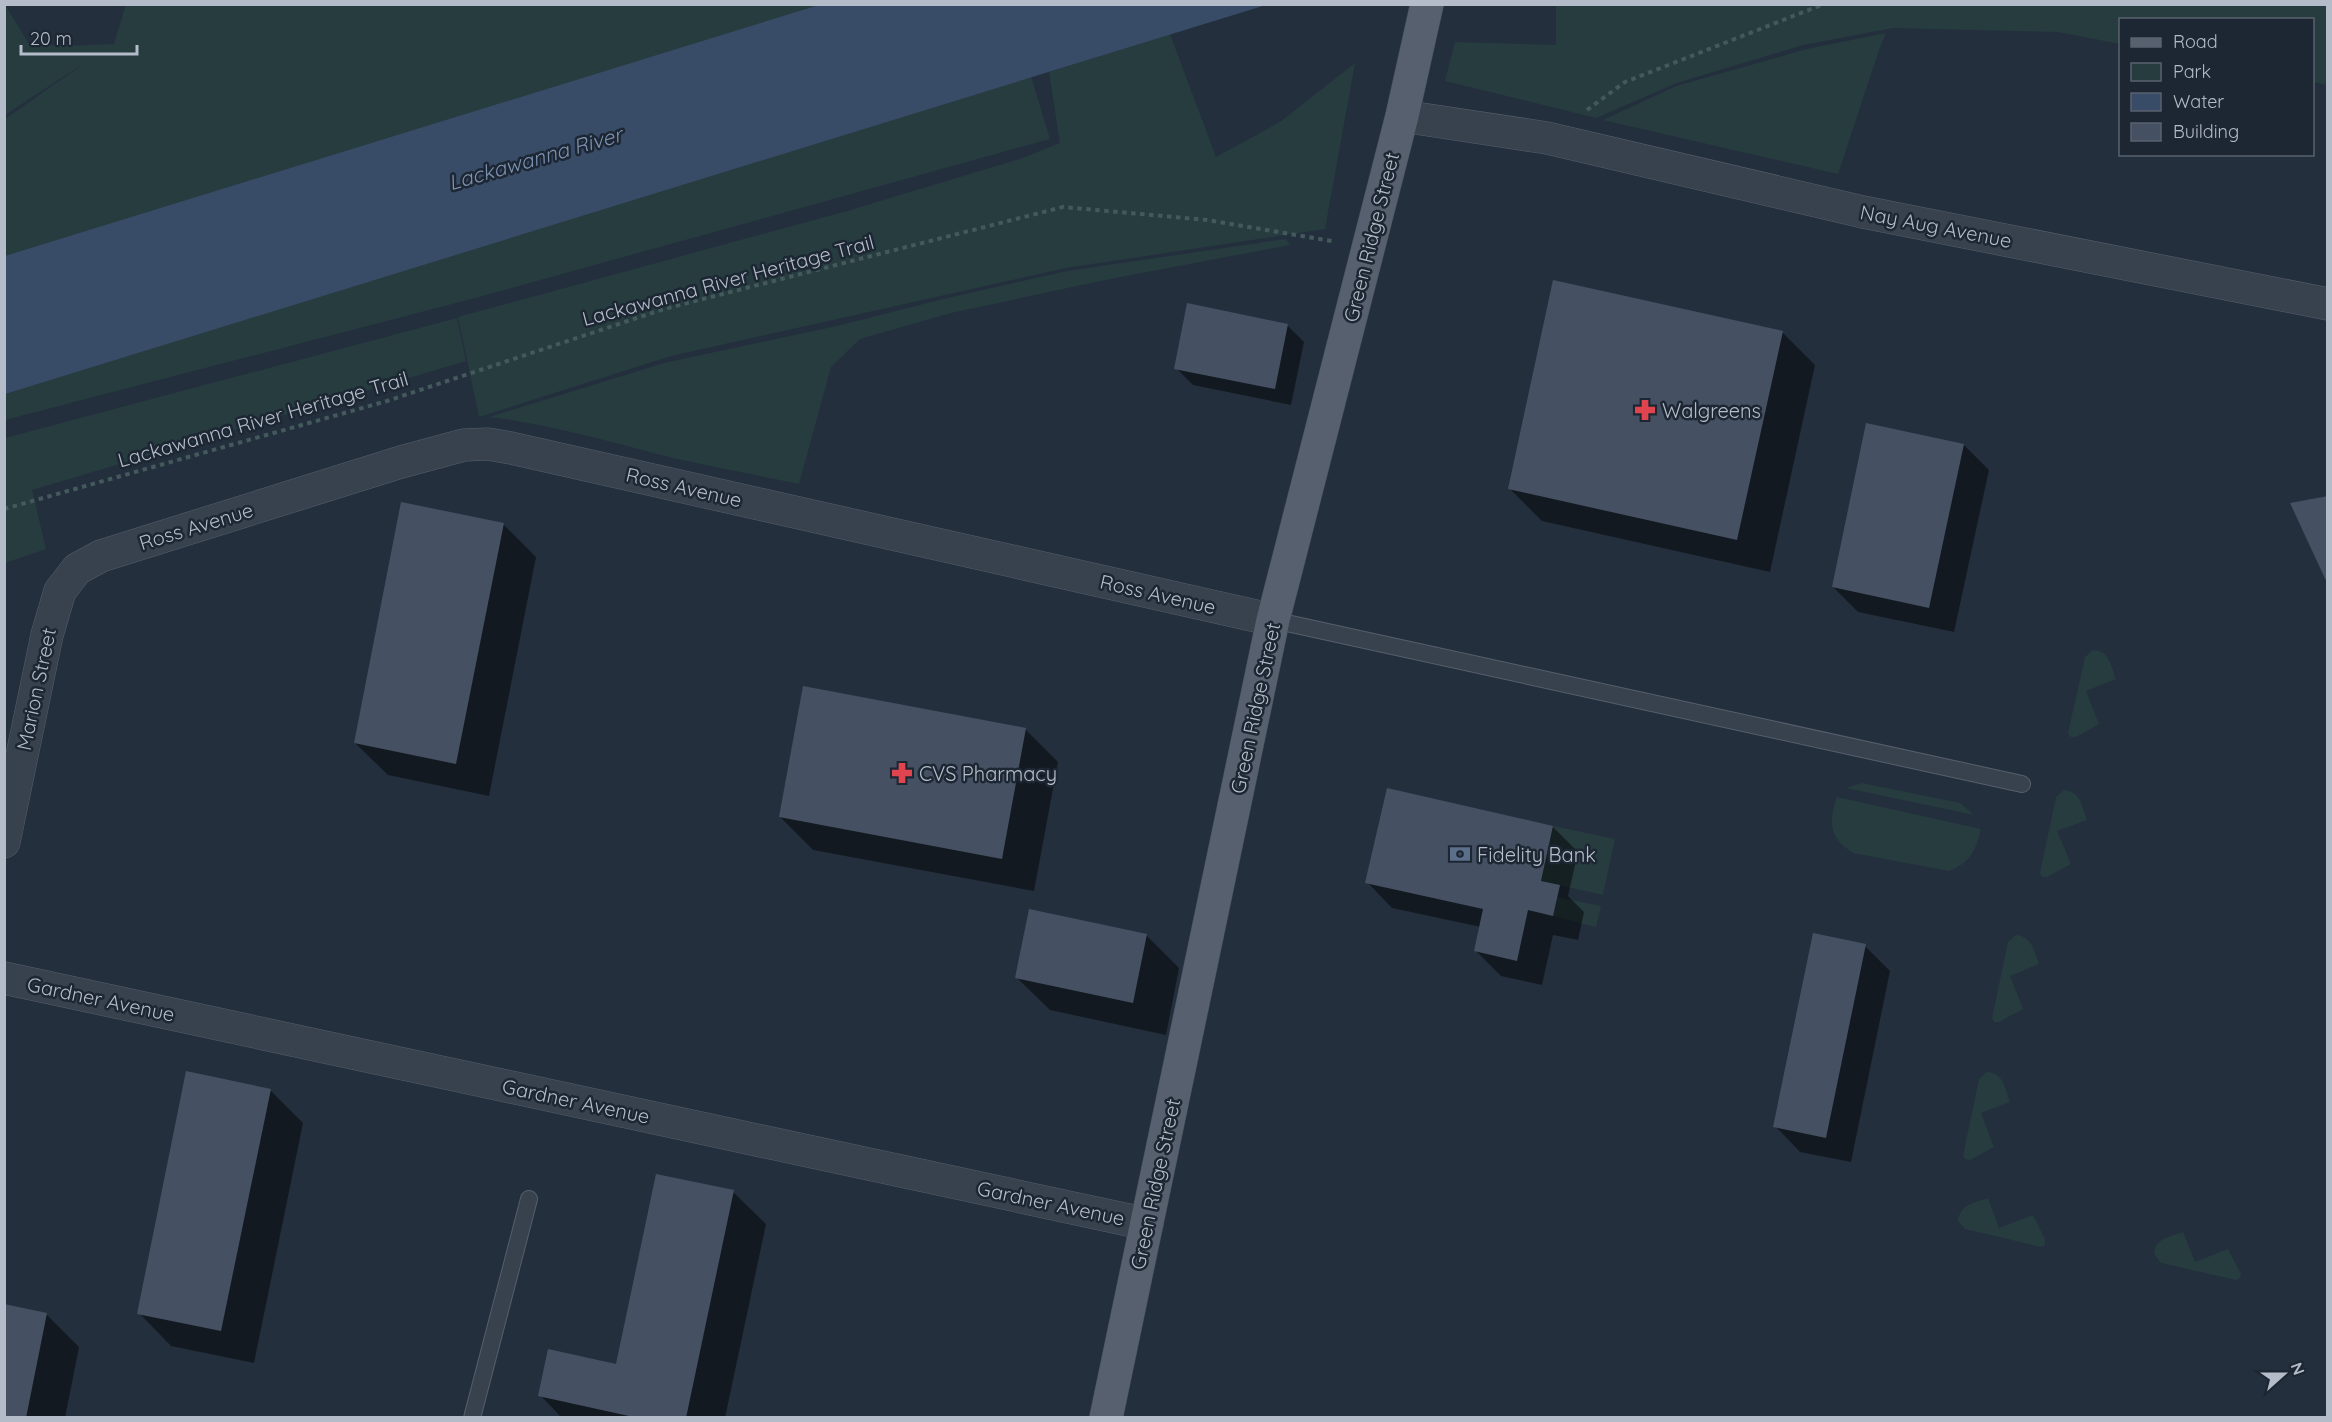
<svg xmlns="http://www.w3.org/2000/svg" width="2332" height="1422" viewBox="0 0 2332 1422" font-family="Quicksand,sans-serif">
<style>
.green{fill:#263c3f}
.water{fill:#394c67}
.shadow{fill:#0007}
.building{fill:#455162}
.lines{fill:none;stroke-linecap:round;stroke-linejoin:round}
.lane-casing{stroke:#565f6c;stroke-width:18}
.street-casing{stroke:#565f6c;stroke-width:33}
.primary-casing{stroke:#414a57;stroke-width:34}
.path{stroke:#44595c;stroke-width:4;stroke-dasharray:4.5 4.5;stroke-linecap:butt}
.lane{stroke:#38414e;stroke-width:16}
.street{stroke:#38414e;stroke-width:32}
.primary{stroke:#56606e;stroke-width:33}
.labels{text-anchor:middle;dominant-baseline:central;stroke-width:5;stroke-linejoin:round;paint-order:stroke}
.street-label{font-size:20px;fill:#b4bcc9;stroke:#1d2633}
.poi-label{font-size:20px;fill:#b4bcc9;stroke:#1d2633;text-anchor:start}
.water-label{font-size:21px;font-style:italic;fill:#7c92b1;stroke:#1d2633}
</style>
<rect width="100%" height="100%" fill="#242f3e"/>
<path class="green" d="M126,4H1009L1050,139L479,297L5,420V119L86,62L5,115V5L28,42L61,46L114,44Z
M1556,5H2327V85L2313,82L2312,20H2120V44L2058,32L1893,28L1803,45L1677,83L1596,118L1445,81L1455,42L1556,45Z
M1886,33L1879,50L1838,174L1603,120L1676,86L1807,49Z
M1170,34L1216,157L1280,122L1355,63L1325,229L1066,268L671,356L479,417L458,317L847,211L1020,159L1060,143L1049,72Z
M1286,239L1290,245L1110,279L951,313L860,339L831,367L799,484C756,475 712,467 669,457C609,442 550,424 489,417L664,363L837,326L947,298L1067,271Z
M457,318L466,361L32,490L46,549L5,563V438Z
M2093,650C2109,650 2111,666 2116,679L2086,691L2099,724L2076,737H2071L2068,733L2085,657Z
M1862,783L1960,803L1974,815L1846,788Z
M2064,790C2080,791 2082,806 2087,820L2057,831L2071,864L2047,877H2042L2040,873L2056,797Z
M1837,797L1981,829C1976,850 1970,863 1949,871L1853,853C1829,838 1828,822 1837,797Z
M1553,826L1615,839L1603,895L1541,881Z
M1557,897L1601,906L1596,927L1553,916Z
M2016,935C2032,936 2034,951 2039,964L2010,976L2023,1009L1999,1022H1994L1992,1018L2008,942Z
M1987,1072C2004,1073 2005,1089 2010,1102L1981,1113L1994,1147L1970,1160L1965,1159L1963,1156L1979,1079Z
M1988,1198L1999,1228L2033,1215L2045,1239V1245L2041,1247L1965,1229L1958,1221C1960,1204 1974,1203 1988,1198Z
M2183,1232L2195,1262L2228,1249L2241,1274L2240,1278L2236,1280L2161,1263L2154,1254C2155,1238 2170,1237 2183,1232Z"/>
<path class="water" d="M819,5H1266L5,394V256Z"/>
<path class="shadow" d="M1287,325L1304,342L1291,405L1193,385L1176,368Z
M1782,332L1815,365L1770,572L1542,521L1509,488Z
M1964,445L1989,470L1954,632L1858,612L1833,587Z
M503,524L536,557L489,796L388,775L355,743Z
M1025,729L1058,762L1034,891L813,850L780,817Z
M1553,827L1578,852L1568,896L1584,912L1578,940L1553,935L1542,985L1501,976L1476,951L1481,927L1392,908L1367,882Z
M1146,935L1179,968L1166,1035L1050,1010L1017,978Z
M1865,946L1890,971L1851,1162L1800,1152L1775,1126Z
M270,1090L303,1123L254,1363L171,1346L139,1313Z
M733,1192L766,1224L725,1418H562L540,1395L617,1365Z
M46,1314L79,1347L65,1418H4Z"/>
<path class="building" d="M1553,280L1783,331L1737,540L1508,489Z
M1187,303L1288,324L1275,389L1174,369Z
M1866,423L1964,444L1929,608L1832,587Z
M2328,496V585L2290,503Z
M401,502L504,523L456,764L354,743Z
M803,686L1026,728L1002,859L779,817Z
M1387,788L1553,826L1541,881L1560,885L1553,916L1528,910L1517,961L1474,951L1483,909L1365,883Z
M1029,909L1147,934L1133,1003L1015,978Z
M1813,933L1866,944L1826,1138L1773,1127Z
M186,1071L271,1089L221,1331L137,1314Z
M656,1174L734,1190L686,1418H638L538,1396L548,1349L616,1364Z
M4,1304L47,1313L26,1418H4Z"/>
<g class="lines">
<defs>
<path id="lane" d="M1273,620L2022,784
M472,1418L529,1199"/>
<path id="street" d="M1402,116L1547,138L1863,212L2328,304
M4,842L47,635L60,591L77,569L101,556L401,462L464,445L488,444L511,448L1273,620
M4,978L1147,1224"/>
<path id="primary" d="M1106,1418L1273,620L1402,116L1427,4"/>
</defs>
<use href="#lane" class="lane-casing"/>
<use href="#street" class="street-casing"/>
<use href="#primary" class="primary-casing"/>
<path class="path" d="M1587,110L1625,82L1824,4
M4,509L387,401L664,309L1063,207L1207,220L1332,241"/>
<use href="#lane" class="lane"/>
<use href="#street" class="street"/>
<use href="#primary" class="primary"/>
</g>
<defs>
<symbol id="pharmacy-bare" viewBox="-9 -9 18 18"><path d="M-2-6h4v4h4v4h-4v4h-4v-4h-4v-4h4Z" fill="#e0444e" stroke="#1d2633" stroke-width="2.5" paint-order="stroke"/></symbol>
<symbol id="bank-bare" viewBox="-9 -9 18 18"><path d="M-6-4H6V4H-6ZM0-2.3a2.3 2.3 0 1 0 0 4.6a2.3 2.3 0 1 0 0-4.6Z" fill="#5c6f8a" stroke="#1d2633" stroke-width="2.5" paint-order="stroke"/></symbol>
</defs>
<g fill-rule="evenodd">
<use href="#pharmacy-bare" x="1630" y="395" width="30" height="30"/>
<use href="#pharmacy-bare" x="887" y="758" width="30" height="30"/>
<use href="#bank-bare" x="1445" y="839" width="30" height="30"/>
</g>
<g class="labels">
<g class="street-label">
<text transform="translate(1936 226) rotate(11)">Nay Aug Avenue</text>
<text transform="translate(1371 237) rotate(-76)">Green Ridge Street</text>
<text transform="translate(728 280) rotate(-15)">Lackawanna River Heritage Trail</text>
<text transform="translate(263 419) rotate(-16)">Lackawanna River Heritage Trail</text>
<text transform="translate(684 487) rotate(13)">Ross Avenue</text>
<text transform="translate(196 526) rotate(-17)">Ross Avenue</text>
<text transform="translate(1158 594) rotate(13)">Ross Avenue</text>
<text transform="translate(36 689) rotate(-78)">Marion Street</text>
<text transform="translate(1255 708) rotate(-78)">Green Ridge Street</text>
<text transform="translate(101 999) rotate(12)">Gardner Avenue</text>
<text transform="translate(576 1101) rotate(12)">Gardner Avenue</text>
<text transform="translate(1155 1184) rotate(-78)">Green Ridge Street</text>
<text transform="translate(1051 1203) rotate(12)">Gardner Avenue</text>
</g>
<g class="poi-label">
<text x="1662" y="410">Walgreens</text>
<text x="919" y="773">CVS Pharmacy</text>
<text x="1477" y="854">Fidelity Bank</text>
</g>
<g class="water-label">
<text transform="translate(535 158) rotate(-16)">Lackawanna River</text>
</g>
</g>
<rect width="2332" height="1422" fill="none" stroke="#b4bcc9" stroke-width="12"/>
<rect x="2119" y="18" width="195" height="138" fill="#1d2633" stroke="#59626f" stroke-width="1.5"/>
<rect x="2131" y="38" width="30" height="9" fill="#56606e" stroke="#59626f" stroke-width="1.5"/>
<text x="2173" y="48" font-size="18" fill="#b4bcc9">Road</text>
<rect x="2131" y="63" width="30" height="18" fill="#263c3f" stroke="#59626f" stroke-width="1.5"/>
<text x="2173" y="78" font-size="18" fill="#b4bcc9">Park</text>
<rect x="2131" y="93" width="30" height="18" fill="#394c67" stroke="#59626f" stroke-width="1.5"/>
<text x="2173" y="108" font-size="18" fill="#b4bcc9">Water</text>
<rect x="2131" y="123" width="30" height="18" fill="#455162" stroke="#59626f" stroke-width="1.5"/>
<text x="2173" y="138" font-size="18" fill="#b4bcc9">Building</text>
<g transform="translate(2284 1374) rotate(69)" stroke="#1d2633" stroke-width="4.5" paint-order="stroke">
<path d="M0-4.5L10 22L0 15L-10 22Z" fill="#b4bcc9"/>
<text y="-9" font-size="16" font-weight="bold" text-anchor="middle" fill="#b4bcc9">N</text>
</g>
<path d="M21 45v9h116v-9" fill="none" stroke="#b4bcc9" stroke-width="3"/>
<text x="30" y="45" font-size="18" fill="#b4bcc9" stroke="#1d2633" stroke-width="4.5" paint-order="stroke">20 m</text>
</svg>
